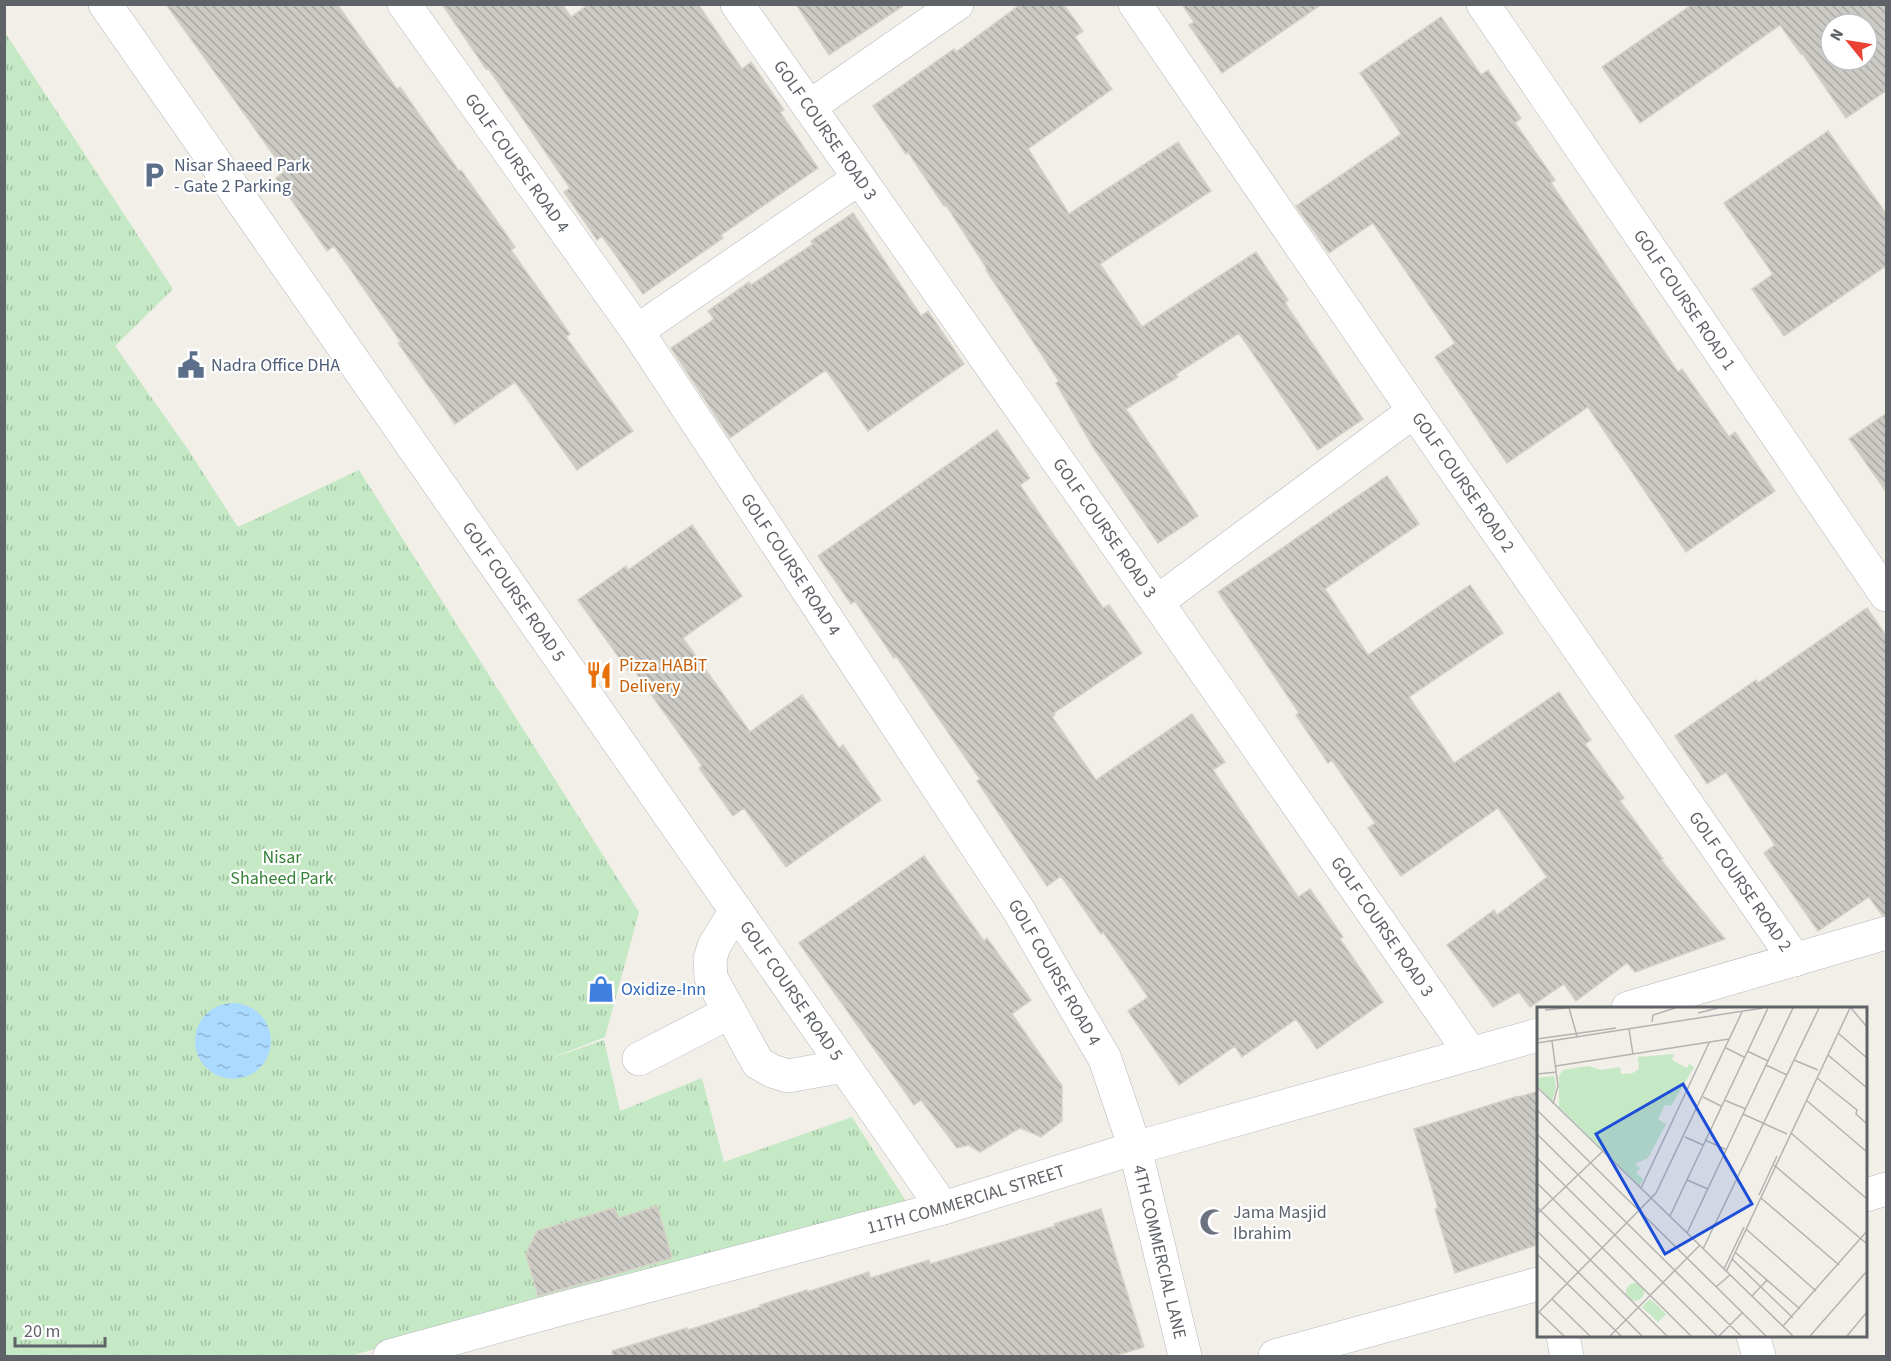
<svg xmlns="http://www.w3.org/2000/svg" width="1891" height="1361" viewBox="0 0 1891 1361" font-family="'Source Sans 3',sans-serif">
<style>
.park{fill:url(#park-tufts)}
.water{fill:url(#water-ripples)}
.building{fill:url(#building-back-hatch);stroke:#d6d1c6;stroke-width:1.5;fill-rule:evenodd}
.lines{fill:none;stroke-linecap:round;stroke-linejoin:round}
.minor-casing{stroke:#b5b8bc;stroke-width:34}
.minor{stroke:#fff;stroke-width:33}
.labels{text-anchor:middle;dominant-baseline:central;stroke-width:4.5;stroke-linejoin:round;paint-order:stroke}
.street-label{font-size:18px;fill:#5f6368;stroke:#fff}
.service-label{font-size:18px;fill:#4e5e75;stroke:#fff;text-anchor:start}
.food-label{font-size:18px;fill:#c56008;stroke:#fff;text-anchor:start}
.park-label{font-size:18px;fill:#348238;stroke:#fff}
.shop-label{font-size:18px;fill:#366cbe;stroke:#fff;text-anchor:start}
.worship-label{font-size:18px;fill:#5b616d;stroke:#fff;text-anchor:start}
.inset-road{fill:none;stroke:#b3b3b1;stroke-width:1.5}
.view{fill:#1d4ed8;fill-opacity:0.15;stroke:#1d4ed8;stroke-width:3}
.inset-edge{fill:none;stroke:#5f6368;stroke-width:3}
</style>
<defs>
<pattern id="park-tufts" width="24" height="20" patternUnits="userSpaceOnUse" patternTransform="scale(1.5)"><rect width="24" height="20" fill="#c5e8c5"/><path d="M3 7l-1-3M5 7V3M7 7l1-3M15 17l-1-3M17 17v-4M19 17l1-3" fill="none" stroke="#a3c0a4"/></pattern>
<pattern id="water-ripples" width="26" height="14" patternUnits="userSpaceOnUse" patternTransform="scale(1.5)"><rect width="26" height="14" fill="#aadaff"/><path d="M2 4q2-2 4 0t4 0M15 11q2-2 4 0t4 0" fill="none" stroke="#8eb4d2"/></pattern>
<pattern id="building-back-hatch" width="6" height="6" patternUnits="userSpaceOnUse" patternTransform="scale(1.5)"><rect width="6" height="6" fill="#cccac5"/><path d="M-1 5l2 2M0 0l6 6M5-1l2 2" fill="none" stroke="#a9a8a4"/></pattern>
</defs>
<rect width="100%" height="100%" fill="#f1efe8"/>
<path class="park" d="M4,31L173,289L115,346L187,448L238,527L359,470L639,912L605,1037L546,1060L604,1040L620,1111L702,1078L724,1162L852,1117L906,1201L350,1356H5Z"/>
<path class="water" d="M195 1041a38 38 0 1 1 76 0a38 38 0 1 1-76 0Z"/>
<path class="building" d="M166,4H337L397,89L400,87L459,171L461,170L515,247L511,250L570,334L566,337L633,431L577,470L515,382L455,424L398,343L401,342L334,246L327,251L276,178L285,171Z
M442,4H562L571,17L589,4H698L742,69L751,62L784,110L780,112L818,168L721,235L723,238L643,294L602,236L597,240L564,192L570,188L488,68L486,69Z
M796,4H906L829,55Z
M1021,4H1063L1083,31L1075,37L1112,89L1028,149L1069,214L1178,142L1211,191L1100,264L1142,327L1256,252L1288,300L1285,303L1363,419L1318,450L1239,333L1176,374L1178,377L1126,409L1198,516L1158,543L1093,447L1056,383L1059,381L986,270L987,269L946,205L944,206L908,152L906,154L873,106L954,49L956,52Z
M1182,4H1322L1222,73L1189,25L1194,22Z
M1693,4H1887V90L1846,118L1802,53L1801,54L1780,25L1640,123L1602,67ZM1831,24H1867V60H1831Z
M1441,17L1481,75L1488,70L1521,118L1515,123L1555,180L1551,183L1678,372L1682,369L1729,437L1735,432L1775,491L1686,552L1588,407L1507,463L1435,357L1455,343L1373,223L1329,253L1296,206L1401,134L1360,73Z
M1828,131L1887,215V265L1784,336L1752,289L1773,274L1724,203Z
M853,213L921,316L928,311L964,364L868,431L826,370L730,438L671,348L714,319L708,311L749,282L751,285L813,244L811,241Z
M1887,413V493L1849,439Z
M997,430L1030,478L1020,485L1103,608L1109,605L1142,653L1054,713L1055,715L1052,717L1096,780L1192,714L1225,762L1213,770L1298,897L1310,889L1343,937L1340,939L1383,1002L1317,1049L1296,1019L1242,1057L1235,1046L1179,1085L1128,1011L1148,997L1103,932L1101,934L1061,876L1047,886L977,781L980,779L896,656L894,658L855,601L851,604L818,556Z
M1387,476L1419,524L1325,589L1368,655L1470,585L1503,633L1409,697L1454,763L1559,692L1591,740L1585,744L1624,798L1620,801L1663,859L1661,860L1725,939L1635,972L1627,963L1576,1001L1564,984L1530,1007L1519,992L1493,1007L1447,945L1494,910L1497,915L1547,877L1498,808L1401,876L1368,828L1375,823L1332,760L1328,763L1296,715L1299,713L1218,592Z
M692,525L742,596L683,638L750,732L802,695L839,748L843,745L881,800L786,867L744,808L733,816L699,768L702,766L634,670L630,673L578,600L626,566L628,570Z
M1867,608L1887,637V915H1882L1869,897L1818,931L1764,853L1775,845L1726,772L1707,784L1675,736L1756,680L1758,683Z
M924,856L984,941L987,938L1031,1000L1012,1014L1062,1086V1121L1041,1137L1020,1128L980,1152L969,1145L957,1148L921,1100L914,1105L799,943Z
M1539,1091V1244L1455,1273L1435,1209L1438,1208L1414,1129L1518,1096L1519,1097Z
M657,1206L672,1258L538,1296L526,1254L537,1231L614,1208L619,1218Z
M1101,1209L1144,1347L1114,1356H613L612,1351L687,1328L688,1330L760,1307V1305L807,1290V1292L869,1272L870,1278L929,1260L930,1264L1055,1226L1054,1224Z"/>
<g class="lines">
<defs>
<g id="minor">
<path id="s1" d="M105,4L943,1208"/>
<path id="s2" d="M404,4L637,331L1018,909L1105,1059L1135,1148L1185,1356"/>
<path id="s3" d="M737,4L1157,602L1471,1054"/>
<path id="s4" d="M1135,4L1414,411L1795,960"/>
<path id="s5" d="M1483,4L1886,595"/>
<path d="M809,107L957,4"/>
<path d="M637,331L858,179"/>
<path d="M1157,602L1414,411"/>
<path d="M736,910L714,946L710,959L711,978L758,1063L772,1071L788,1076L844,1066"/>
<path d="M1628,1008L1886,933"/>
<path d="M639,1059L730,1012"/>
<path d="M1866,1195L1886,1189"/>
<path d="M1563,1336L1567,1356"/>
<path d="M1753,1336L1759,1356"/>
<path id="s6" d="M390,1356L564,1308L943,1208L1135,1148L1538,1035"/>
<path d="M1275,1356L1538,1284"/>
</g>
</defs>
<use href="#minor" class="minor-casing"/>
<use href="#minor" class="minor"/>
</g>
<defs>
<symbol id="parking-bare" viewBox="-9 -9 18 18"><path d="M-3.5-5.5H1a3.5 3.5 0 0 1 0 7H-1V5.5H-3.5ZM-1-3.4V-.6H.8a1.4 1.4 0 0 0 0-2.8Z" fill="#5c6f8a" stroke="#fff" stroke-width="2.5" paint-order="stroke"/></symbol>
<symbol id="civic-bare" viewBox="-9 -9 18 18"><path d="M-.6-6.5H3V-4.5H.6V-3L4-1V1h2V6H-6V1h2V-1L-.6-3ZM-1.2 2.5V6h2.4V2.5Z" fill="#5c6f8a" stroke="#fff" stroke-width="2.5" paint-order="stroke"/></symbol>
<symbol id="restaurant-bare" viewBox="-9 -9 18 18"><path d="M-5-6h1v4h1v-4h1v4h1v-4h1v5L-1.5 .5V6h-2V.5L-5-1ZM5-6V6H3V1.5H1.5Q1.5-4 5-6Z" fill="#e8710a" stroke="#fff" stroke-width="2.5" paint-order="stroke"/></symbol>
<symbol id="shop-bare" viewBox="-9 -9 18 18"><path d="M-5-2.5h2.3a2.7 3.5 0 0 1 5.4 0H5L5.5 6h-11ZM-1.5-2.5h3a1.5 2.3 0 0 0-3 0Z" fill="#3f7fe0" stroke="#fff" stroke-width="2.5" paint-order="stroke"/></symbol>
<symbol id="mosque-bare" viewBox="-9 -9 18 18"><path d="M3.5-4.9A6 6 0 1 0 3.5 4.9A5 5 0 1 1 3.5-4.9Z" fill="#6b7280" stroke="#fff" stroke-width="2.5" paint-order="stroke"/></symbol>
</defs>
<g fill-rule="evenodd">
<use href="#parking-bare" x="135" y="156" width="38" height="38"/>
<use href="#civic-bare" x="172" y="346" width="38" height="38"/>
<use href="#restaurant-bare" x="580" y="656" width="38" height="38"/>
<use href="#shop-bare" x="582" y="970" width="38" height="38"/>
<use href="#mosque-bare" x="1194" y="1203" width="38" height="38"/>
</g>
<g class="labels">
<g class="street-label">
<text stroke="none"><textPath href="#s3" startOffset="154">GOLF COURSE ROAD 3</textPath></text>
<text stroke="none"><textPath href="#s2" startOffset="195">GOLF COURSE ROAD 4</textPath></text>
<text stroke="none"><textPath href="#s5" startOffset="358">GOLF COURSE ROAD 1</textPath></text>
<text stroke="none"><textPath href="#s4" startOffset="580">GOLF COURSE ROAD 2</textPath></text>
<text stroke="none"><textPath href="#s3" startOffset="640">GOLF COURSE ROAD 3</textPath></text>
<text stroke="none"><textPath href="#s2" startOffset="681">GOLF COURSE ROAD 4</textPath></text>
<text stroke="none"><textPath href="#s1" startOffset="716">GOLF COURSE ROAD 5</textPath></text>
<text stroke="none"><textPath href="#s4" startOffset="1066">GOLF COURSE ROAD 2</textPath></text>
<text stroke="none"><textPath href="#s3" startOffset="1126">GOLF COURSE ROAD 3</textPath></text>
<text stroke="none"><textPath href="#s2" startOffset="1167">GOLF COURSE ROAD 4</textPath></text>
<text stroke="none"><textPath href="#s1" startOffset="1202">GOLF COURSE ROAD 5</textPath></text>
<text stroke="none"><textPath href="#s6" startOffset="597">11TH COMMERCIAL STREET</textPath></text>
<text stroke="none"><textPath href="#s2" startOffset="1468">4TH COMMERCIAL LANE</textPath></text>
</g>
<g class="service-label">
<text x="174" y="165">Nisar Shaeed Park<tspan x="174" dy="21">- Gate 2 Parking</tspan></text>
<text x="211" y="365">Nadra Office DHA</text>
</g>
<g class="food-label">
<text x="619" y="665">Pizza HABiT<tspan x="619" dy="21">Delivery</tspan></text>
</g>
<g class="park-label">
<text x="282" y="857">Nisar<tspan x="282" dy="21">Shaheed Park</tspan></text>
</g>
<g class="shop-label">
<text x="621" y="989">Oxidize-Inn</text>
</g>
<g class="worship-label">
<text x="1233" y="1212">Jama Masjid<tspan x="1233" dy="21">Ibrahim</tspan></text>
</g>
</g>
<g transform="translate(1537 1007)">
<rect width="330" height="330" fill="#f1efe8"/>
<path d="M17,69L19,80L15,94L0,78V71Z" fill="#c5e8c5"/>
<path d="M137,47L135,53L150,61L152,57L157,60L134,99L128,98L121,112L129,117L111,151L98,157L103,161L99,166L106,172L103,179L22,100V69L26,63L51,59L64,63L83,60L84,67L96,66L102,62L101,50ZM89 285a9 9 0 1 1 18 0a9 9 0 1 1-18 0ZM113,292L129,307L121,315L105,300Z" fill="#c5e8c5"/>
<path class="inset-road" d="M32,1L40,29M314,1L330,20M8,3L30,1M161,6L181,1M115,15L116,8L138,1M92,22L96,47M301,26L330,51M0,32L79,21M15,34L21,79L16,97M0,36L226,1M189,41L207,50M210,44L231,54M291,48L330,81M257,53L281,63M229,58L250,68M19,59L192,32M0,67L20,65M280,71L320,103L319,107L330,117M0,80L256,329M166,90L184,99M187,93L209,102M269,93L330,145M0,103L229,329M206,107L250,127M254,126L330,192M0,127L204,329M148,130L166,138M168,133L190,143M0,151L180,329M237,158L330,237M150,173L171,182M0,176L154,329M104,181L172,36M222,188L240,149M224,191L302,258M0,200L130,329M0,207L66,144M133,209L231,1M209,222L279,284M0,224L105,329M150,226L256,1M166,242L282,1M198,245L263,302M0,247L84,329M195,252L256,311M187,262L207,220M189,265L313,1M179,280L193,268M215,289L230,273M15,292L53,329M2,305L27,329M0,307L119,186L205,5M246,319L330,224M73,329L163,238M182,329L205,306M273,329L330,264M310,329L330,305"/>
<path class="view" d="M146,77L215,197L128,247L59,127Z"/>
<rect width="330" height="330" class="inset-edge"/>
</g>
<rect width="1891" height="1361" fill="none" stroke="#5f6368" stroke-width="12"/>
<g transform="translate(1849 42) rotate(300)"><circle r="28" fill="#ffffff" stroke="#bfc1c3" stroke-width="1.5"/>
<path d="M0-4.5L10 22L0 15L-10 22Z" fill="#ea4335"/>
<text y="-9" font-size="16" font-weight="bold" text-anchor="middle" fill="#5f6368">N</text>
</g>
<path d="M15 1337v9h90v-9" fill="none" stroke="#5f6368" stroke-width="3"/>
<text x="24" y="1337" font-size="18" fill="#5f6368" stroke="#ffffff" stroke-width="4.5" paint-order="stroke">20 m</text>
</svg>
